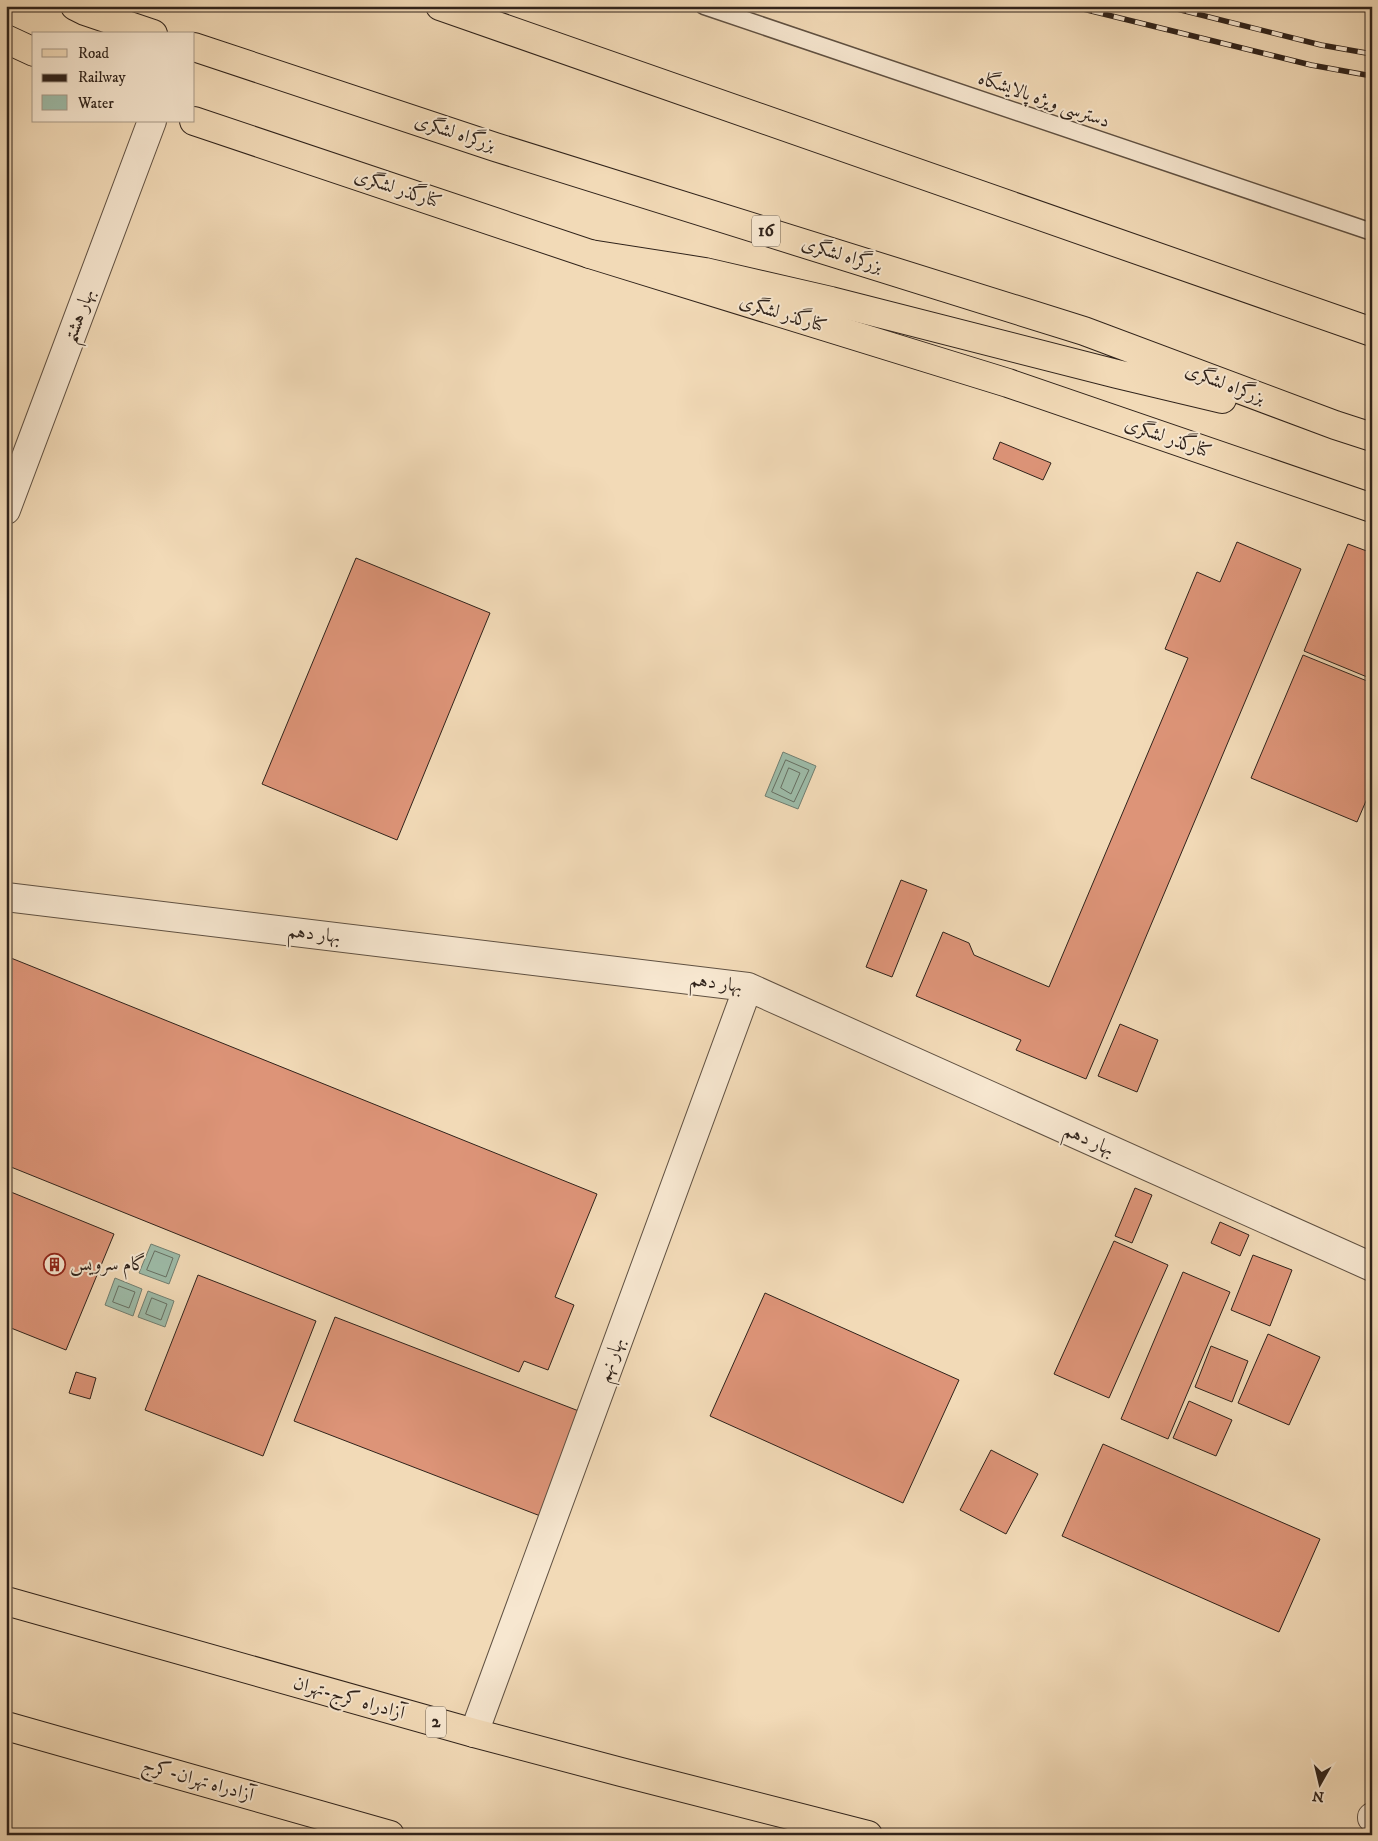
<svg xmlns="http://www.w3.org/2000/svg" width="1378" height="1841" viewBox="0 0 1378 1841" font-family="'IM FELL DW Pica',Amiri,serif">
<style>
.water{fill:#9dbba8;stroke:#717e70}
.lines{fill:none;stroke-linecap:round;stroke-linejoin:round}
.shore{stroke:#666f62;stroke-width:1}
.building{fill:#dd9478;stroke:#30231b}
.service-casing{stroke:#605142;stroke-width:19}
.minor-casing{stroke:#605142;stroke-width:30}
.primary-casing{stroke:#30231b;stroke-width:30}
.trunk-casing{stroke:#30231b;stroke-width:30}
.motorway-casing{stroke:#30231b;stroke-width:30}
.service{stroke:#f7e7d0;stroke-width:16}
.minor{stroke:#f7e7d0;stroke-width:28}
.primary{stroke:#f2dab7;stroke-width:28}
.trunk{stroke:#f2dab7;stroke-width:28}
.motorway{stroke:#f2dab7;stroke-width:28}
.rail-casing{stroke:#30231b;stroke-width:5.5}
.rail{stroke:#f7e7d0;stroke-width:4;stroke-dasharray:11;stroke-linecap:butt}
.labels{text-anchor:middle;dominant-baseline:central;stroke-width:4;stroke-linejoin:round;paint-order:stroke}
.shield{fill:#f7e7d0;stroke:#6c5e51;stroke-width:1}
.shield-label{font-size:18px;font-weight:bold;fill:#30231b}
.street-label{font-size:19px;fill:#30231b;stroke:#f7e7d0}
.poi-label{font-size:19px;fill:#30231b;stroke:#f7e7d0;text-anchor:start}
</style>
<rect width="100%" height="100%" fill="#f2dab7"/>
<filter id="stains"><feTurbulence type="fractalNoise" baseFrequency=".004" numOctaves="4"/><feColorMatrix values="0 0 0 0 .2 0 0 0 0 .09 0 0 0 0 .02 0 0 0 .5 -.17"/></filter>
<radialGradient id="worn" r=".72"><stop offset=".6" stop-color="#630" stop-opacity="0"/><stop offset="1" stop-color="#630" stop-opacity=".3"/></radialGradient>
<path class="water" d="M783,752L816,766L798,809L765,796Z
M151,1244L180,1255L169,1284L139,1273Z
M115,1278L142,1289L133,1316L105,1305Z
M148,1291L174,1301L165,1327L138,1317Z"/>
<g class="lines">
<path class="shore" d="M786,760L809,770L794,802L772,792Z
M789,768L800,773L791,794L781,788Z
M155,1251L173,1258L166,1277L147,1270Z
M119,1286L135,1292L129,1308L113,1302Z
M152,1298L167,1304L161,1320L146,1314Z"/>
</g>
<path class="building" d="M1000,442L1051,463L1043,480L993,459Z
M1237,542L1301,569L1086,1079L1016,1050L1021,1040L916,996L943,932L969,943L974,955L1049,987L1188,658L1165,649L1197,572L1220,582Z
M1348,544L1372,553V679L1304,651Z
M356,558L490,613L397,840L262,784Z
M1303,655L1372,683V787L1357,822L1251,778Z
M901,880L927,890L892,977L866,967Z
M6,956L597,1194L555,1297L574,1305L548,1370L524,1361L519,1372L6,1165Z
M1120,1024L1158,1040L1137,1092L1098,1076Z
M1135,1188L1152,1195L1132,1243L1115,1236Z
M6,1190L114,1234L66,1350L6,1326Z
M1220,1222L1249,1235L1240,1256L1211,1243Z
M1114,1241L1168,1265L1109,1398L1054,1374Z
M1253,1255L1292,1270L1270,1326L1231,1310Z
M1183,1272L1230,1292L1168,1439L1121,1419Z
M198,1275L316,1321L263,1456L145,1410Z
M765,1293L959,1380L903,1503L710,1416Z
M335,1317L584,1413L543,1517L294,1421Z
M1268,1334L1320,1357L1289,1425L1238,1403Z
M1211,1346L1248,1361L1232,1402L1195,1387Z
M76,1372L96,1378L90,1399L69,1393Z
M1189,1401L1232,1420L1216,1456L1173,1438Z
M1103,1444L1320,1539L1279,1632L1062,1536Z
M991,1450L1038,1474L1006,1534L960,1510Z"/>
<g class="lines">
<defs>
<path id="service" d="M704,6L1372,232"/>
<path id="minor" d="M6,510L152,121
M6,897L748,987L1372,1267
M474,1733L748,987
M1372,1818V1817"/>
<path id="primary" d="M6,39L34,52
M194,121L590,254L1008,383L1372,508"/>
<path id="trunk" d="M75,6L85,11L153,34
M440,6L1372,332
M194,47L495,147L1084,331L1335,425L1372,437
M590,254L705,272L831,301L1117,374L1222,399"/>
<path id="motorway" d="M6,1601L474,1733L621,1772L868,1835
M6,1726L390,1835"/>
</defs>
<use href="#service" class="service-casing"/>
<use href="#minor" class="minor-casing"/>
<use href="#primary" class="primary-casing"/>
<use href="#trunk" class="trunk-casing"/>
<use href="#motorway" class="motorway-casing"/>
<use href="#service" class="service"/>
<use href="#minor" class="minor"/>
<use href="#primary" class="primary"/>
<use href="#trunk" class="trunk"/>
<use href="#motorway" class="motorway"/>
<defs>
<path id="rail" d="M1071,6L1311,65L1372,76
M1165,6L1321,45L1372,54"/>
</defs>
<use href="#rail" class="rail-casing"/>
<use href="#rail" class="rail"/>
</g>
<defs>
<symbol id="building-ring" viewBox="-11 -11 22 22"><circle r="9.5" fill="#f7e7d0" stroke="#8f2418" stroke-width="1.5"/><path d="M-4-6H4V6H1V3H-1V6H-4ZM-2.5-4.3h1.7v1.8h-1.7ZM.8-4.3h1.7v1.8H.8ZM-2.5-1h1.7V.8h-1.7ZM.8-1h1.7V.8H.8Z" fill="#8f2418"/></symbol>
</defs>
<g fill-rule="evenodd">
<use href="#building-ring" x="42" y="1252" width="25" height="25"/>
</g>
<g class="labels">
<g class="shield">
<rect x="752" y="215.5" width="28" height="31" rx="4"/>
<rect x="426" y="1706.5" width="20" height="31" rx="4"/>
</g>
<g class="shield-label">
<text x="766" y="231">16</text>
<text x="436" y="1722">2</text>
</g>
<g class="street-label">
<text transform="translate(1044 100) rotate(19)">دسترسی ویژه پالایشگاه</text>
<text transform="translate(455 133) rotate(18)">بزرگراه لشگری</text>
<text transform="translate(398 189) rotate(18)">کنارگذر لشگری</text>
<text transform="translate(842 255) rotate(17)">بزرگراه لشگری</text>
<text transform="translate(783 314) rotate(17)">کنارگذر لشگری</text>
<text transform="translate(79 316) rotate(-69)">بهار هشتم</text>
<text transform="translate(1225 384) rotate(21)">بزرگراه لشگری</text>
<text transform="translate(1168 438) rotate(19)">کنارگذر لشگری</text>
<text transform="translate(314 934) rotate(7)">بهار دهم</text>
<text transform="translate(716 983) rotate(8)">بهار دهم</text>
<text transform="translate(1089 1140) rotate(24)">بهار دهم</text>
<text transform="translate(611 1360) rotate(-70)">بهار نهم</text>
<text transform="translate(349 1698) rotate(16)">آزادراه کرج-تهران</text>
<text transform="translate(198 1780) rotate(16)">آزادراه تهران-کرج</text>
</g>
<g class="poi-label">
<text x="70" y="1264">گام سرویس</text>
</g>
</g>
<rect width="1378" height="1841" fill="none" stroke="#f2dab7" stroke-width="25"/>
<rect x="8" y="8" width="1363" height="1826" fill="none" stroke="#30231b" stroke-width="2.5"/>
<rect x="12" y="12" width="1353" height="1816" fill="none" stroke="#30231b"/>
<rect x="32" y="32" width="162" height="90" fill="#f7e7d0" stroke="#a79988"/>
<rect x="42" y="49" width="25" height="8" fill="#f2dab7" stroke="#a79988"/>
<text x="78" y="58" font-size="15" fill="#30231b">Road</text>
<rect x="42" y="74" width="25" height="8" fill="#30231b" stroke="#a79988"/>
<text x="78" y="82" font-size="15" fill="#30231b">Railway</text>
<rect x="42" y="95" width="25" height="15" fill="#9dbba8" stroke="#a79988"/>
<text x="78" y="108" font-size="15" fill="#30231b">Water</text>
<g transform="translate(1320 1784) rotate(188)" stroke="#f7e7d0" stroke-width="4" paint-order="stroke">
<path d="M0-4L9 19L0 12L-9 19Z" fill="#30231b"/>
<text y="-8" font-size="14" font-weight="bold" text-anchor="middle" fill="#30231b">N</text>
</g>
<rect width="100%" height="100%" filter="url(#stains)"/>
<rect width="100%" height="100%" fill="url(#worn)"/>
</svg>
